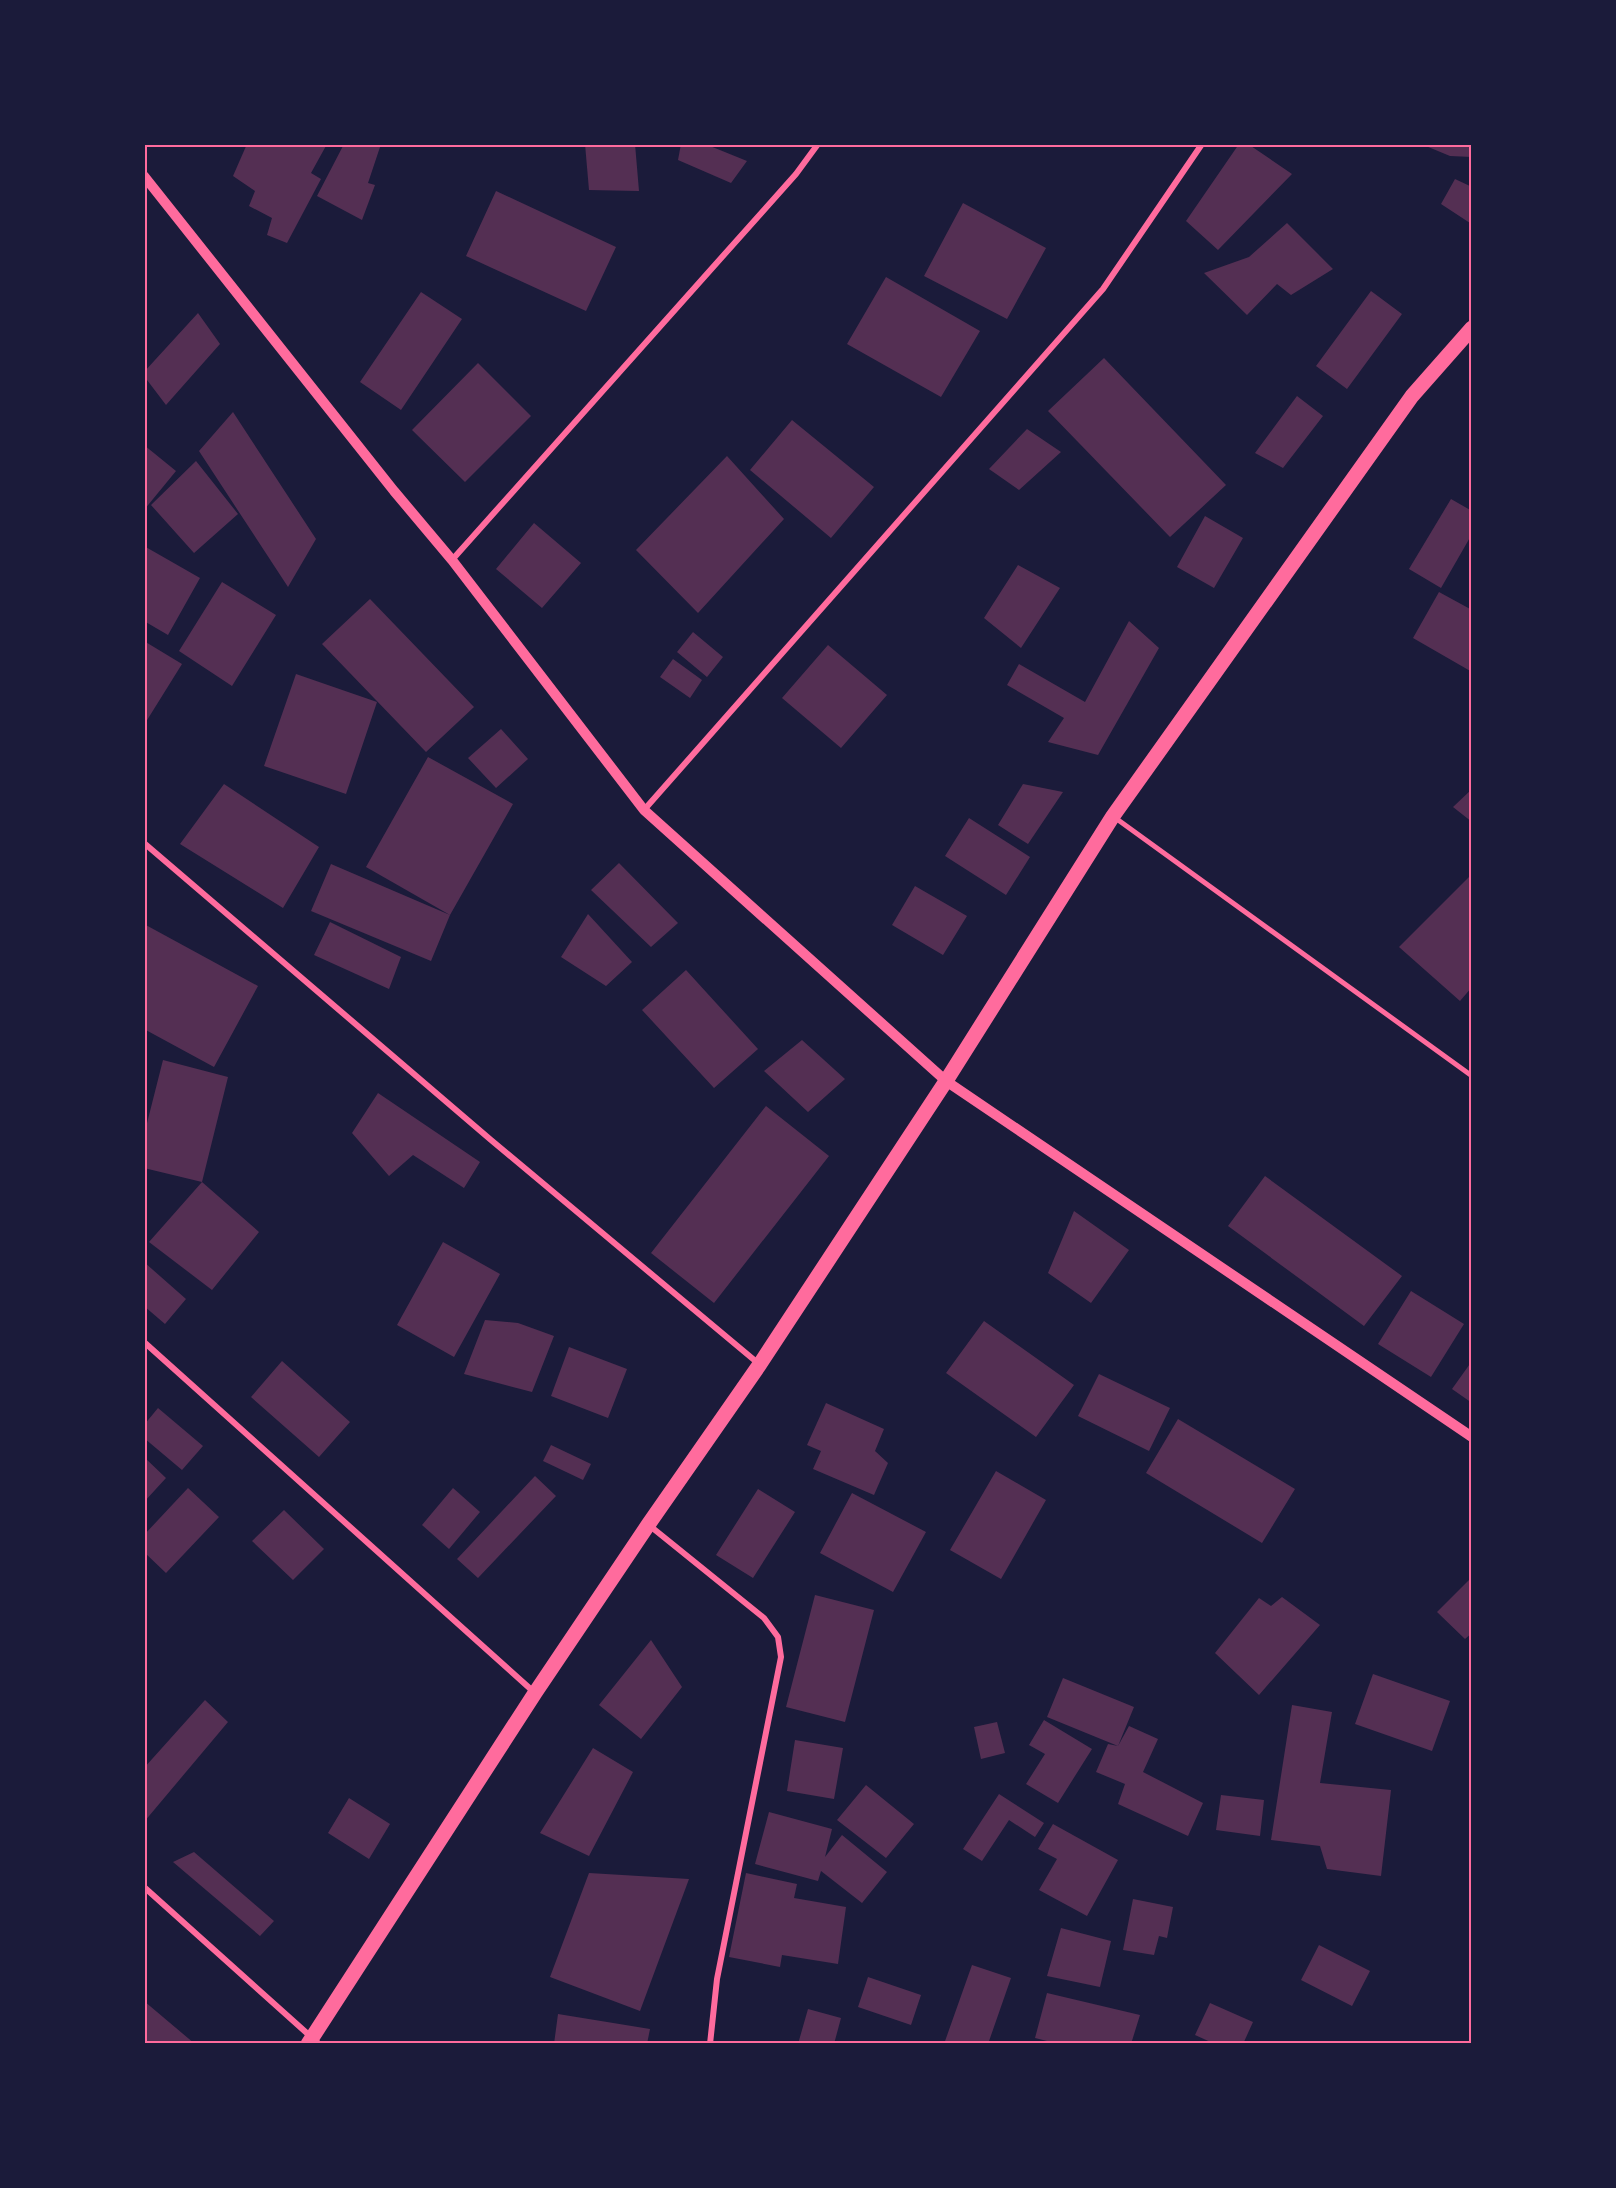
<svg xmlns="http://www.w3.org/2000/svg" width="1616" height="2188" viewBox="0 0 1616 2188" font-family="Roboto,sans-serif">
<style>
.building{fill:#542f53}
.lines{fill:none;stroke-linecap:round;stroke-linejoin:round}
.pedestrian{stroke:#ff6b9d;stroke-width:5}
.minor{stroke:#ff6b9d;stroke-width:6}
.tertiary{stroke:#ff6b9d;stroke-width:10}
.primary{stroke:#ff6b9d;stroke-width:15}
.neatline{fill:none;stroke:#ff6b9d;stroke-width:2}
</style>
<rect width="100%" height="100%" fill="#1b1b3a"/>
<path class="building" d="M247,144H327L311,173L321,179L287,243L267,235L272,218L249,206L255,191L233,176Z
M344,144H381L368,183L375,185L362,220L317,196Z
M585,144H635L639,191L589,190Z
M681,144H705L747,161L731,183L678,160Z
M1239,144H1248L1292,174L1218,250L1186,221Z
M1421,144H1472V157L1450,156Z
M1455,179L1472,187L1470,223L1441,204Z
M496,191L616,247L586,311L466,256Z
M963,203L1046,248L1007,319L924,276Z
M1287,223L1333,269L1291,295L1277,284L1247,315L1204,273L1249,257Z
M886,277L980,331L941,397L847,344Z
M1371,291L1402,314L1347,389L1316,366Z
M421,292L462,319L401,410L360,382Z
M198,313L220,344L166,405L144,376V372Z
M1104,358L1226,485L1170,537L1048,411Z
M478,363L531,416L465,482L412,430Z
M1297,396L1323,416L1283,468L1255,453Z
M233,412L316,539L288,587L199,451Z
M792,420L874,487L831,538L750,470Z
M1027,429L1061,452L1019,490L989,469Z
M144,445L176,471L144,510Z
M727,456L784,519L698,613L636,550Z
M196,461L238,514L194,553L151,505Z
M1451,499L1472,511V534L1441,588L1409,569Z
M1205,516L1243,538L1214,588L1177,567Z
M534,523L581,563L542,608L496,569Z
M144,546L200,578L168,635L144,621Z
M1018,565L1060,588L1021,648L984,618Z
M222,582L276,615L232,686L179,651Z
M1439,592L1472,610V672L1413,638Z
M370,599L474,707L426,752L322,644Z
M1129,621L1159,648L1098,755L1048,742L1064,718L1007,685L1019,664L1085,702Z
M693,632L723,657L707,677L677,652Z
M144,641L182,664L144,725Z
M828,645L887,695L841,748L782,698Z
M673,659L702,680L690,698L660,677Z
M296,674L377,702L346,794L264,766Z
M501,729L528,759L496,788L468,758Z
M428,757L513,804L450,915L366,867Z
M224,784L319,847L283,908L180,844Z
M1023,784L1063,792L1028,844L998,825Z
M1472,789V822L1453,807Z
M969,818L1030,857L1006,895L945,856Z
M619,863L678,923L651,947L591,890Z
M331,864L450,915L431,961L311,911Z
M1472,874V987L1460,1001L1399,947Z
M915,886L967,916L943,955L892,925Z
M588,914L632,962L606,986L561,957Z
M330,922L401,957L389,989L314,955Z
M144,924L258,986L214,1067L144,1029Z
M686,970L758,1049L714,1088L642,1010Z
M802,1040L845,1079L808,1112L764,1071Z
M163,1060L228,1077L202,1182L144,1168V1135Z
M378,1093L480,1162L464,1188L413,1155L389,1176L352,1133Z
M766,1106L829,1156L714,1303L651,1253Z
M1265,1176L1402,1276L1364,1326L1228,1226Z
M202,1182L259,1232L212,1290L149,1242Z
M1074,1211L1129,1250L1091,1303L1048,1273Z
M443,1242L500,1274L454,1357L397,1325Z
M144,1262L186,1299L165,1324L144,1306Z
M1411,1291L1464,1324L1431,1377L1378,1344Z
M485,1320L518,1323L554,1336L532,1392L464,1374Z
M984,1321L1074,1385L1036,1437L946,1373Z
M569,1347L627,1369L608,1418L551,1396Z
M282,1361L350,1422L319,1457L251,1397Z
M1472,1361V1403L1452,1389Z
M1099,1374L1170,1408L1149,1451L1078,1416Z
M826,1403L884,1429L875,1451L888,1463L874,1495L813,1469L821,1451L807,1445Z
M158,1408L203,1446L182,1470L144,1438V1425Z
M1178,1419L1295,1489L1262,1543L1146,1473Z
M551,1445L591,1464L583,1480L543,1461Z
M144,1457L166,1478L144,1502Z
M996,1471L1046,1500L1001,1579L950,1550Z
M535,1476L556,1496L478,1578L457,1559Z
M188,1488L219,1517L166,1573L144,1552V1535Z
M453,1488L480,1512L449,1549L422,1525Z
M758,1489L795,1512L753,1578L716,1555Z
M852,1493L926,1532L893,1592L820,1553Z
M284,1510L324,1549L293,1580L252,1541Z
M1472,1577V1633L1465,1639L1437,1612Z
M815,1595L874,1610L845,1722L786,1707Z
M1282,1597L1320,1625L1259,1695L1215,1653L1259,1598L1271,1606Z
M651,1640L682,1687L641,1739L599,1705Z
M1373,1674L1450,1701L1432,1751L1355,1724Z
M1063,1678L1134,1707L1118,1746L1047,1717Z
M205,1700L228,1722L144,1822V1768Z
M1292,1705L1332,1712L1320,1783L1391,1790L1381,1876L1327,1869L1320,1846L1271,1840Z
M1044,1720L1092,1749L1058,1803L1026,1784L1045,1754L1029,1745Z
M997,1722L1005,1753L981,1759L974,1727Z
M1129,1726L1158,1739L1143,1772L1203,1803L1188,1836L1118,1804L1125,1784L1096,1772L1108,1744L1118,1746Z
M795,1740L843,1748L834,1799L787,1791Z
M593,1748L633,1772L589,1856L540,1833Z
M866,1785L914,1824L886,1858L837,1820Z
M999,1794L1044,1823L1035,1837L1009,1820L982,1861L963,1849Z
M1221,1795L1264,1800L1260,1836L1216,1830Z
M349,1798L390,1824L369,1859L328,1833Z
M769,1812L832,1829L825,1857L842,1835L887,1872L862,1903L821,1871L818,1881L755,1864Z
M1053,1824L1118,1860L1087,1916L1039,1890L1057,1859L1038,1849Z
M194,1852L274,1921L260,1936L173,1862Z
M589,1873L689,1879L640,2011L550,1977Z
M746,1873L797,1884L794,1898L846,1907L838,1964L782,1955L780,1967L729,1957Z
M1133,1899L1173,1907L1167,1938L1159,1936L1154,1955L1123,1950Z
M1061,1928L1111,1941L1100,1987L1047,1976Z
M1319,1945L1370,1971L1352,2006L1301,1980Z
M972,1965L1011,1978L988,2044H944Z
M868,1977L921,1995L911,2025L858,2007Z
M1047,1993L1140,2015L1131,2044H1059L1035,2038Z
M144,2001L195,2044H144Z
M1210,2003L1253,2022L1243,2044H1215L1195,2035Z
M808,2009L841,2018L834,2044H798Z
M558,2014L650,2029L647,2044H554Z"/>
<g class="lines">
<path class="pedestrian" d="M1114,817L1472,1076"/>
<path class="minor" d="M452,560L796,174L818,144
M644,810L1103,289L1202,144
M144,843L491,1140L759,1364
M144,1342L535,1693
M650,1526L764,1618L778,1637L781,1657L717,1979L710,2044
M144,1887L319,2044"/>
<path class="tertiary" d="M144,176L394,491L452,560L644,810L946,1081L1472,1437"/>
<path class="primary" d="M308,2044L535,1693L648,1525L760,1364L946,1081L1113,816L1412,396L1472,328"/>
</g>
<rect width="1616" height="2188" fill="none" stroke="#1b1b3a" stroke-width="291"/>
<rect x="146" y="146" width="1324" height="1896" class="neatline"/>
</svg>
